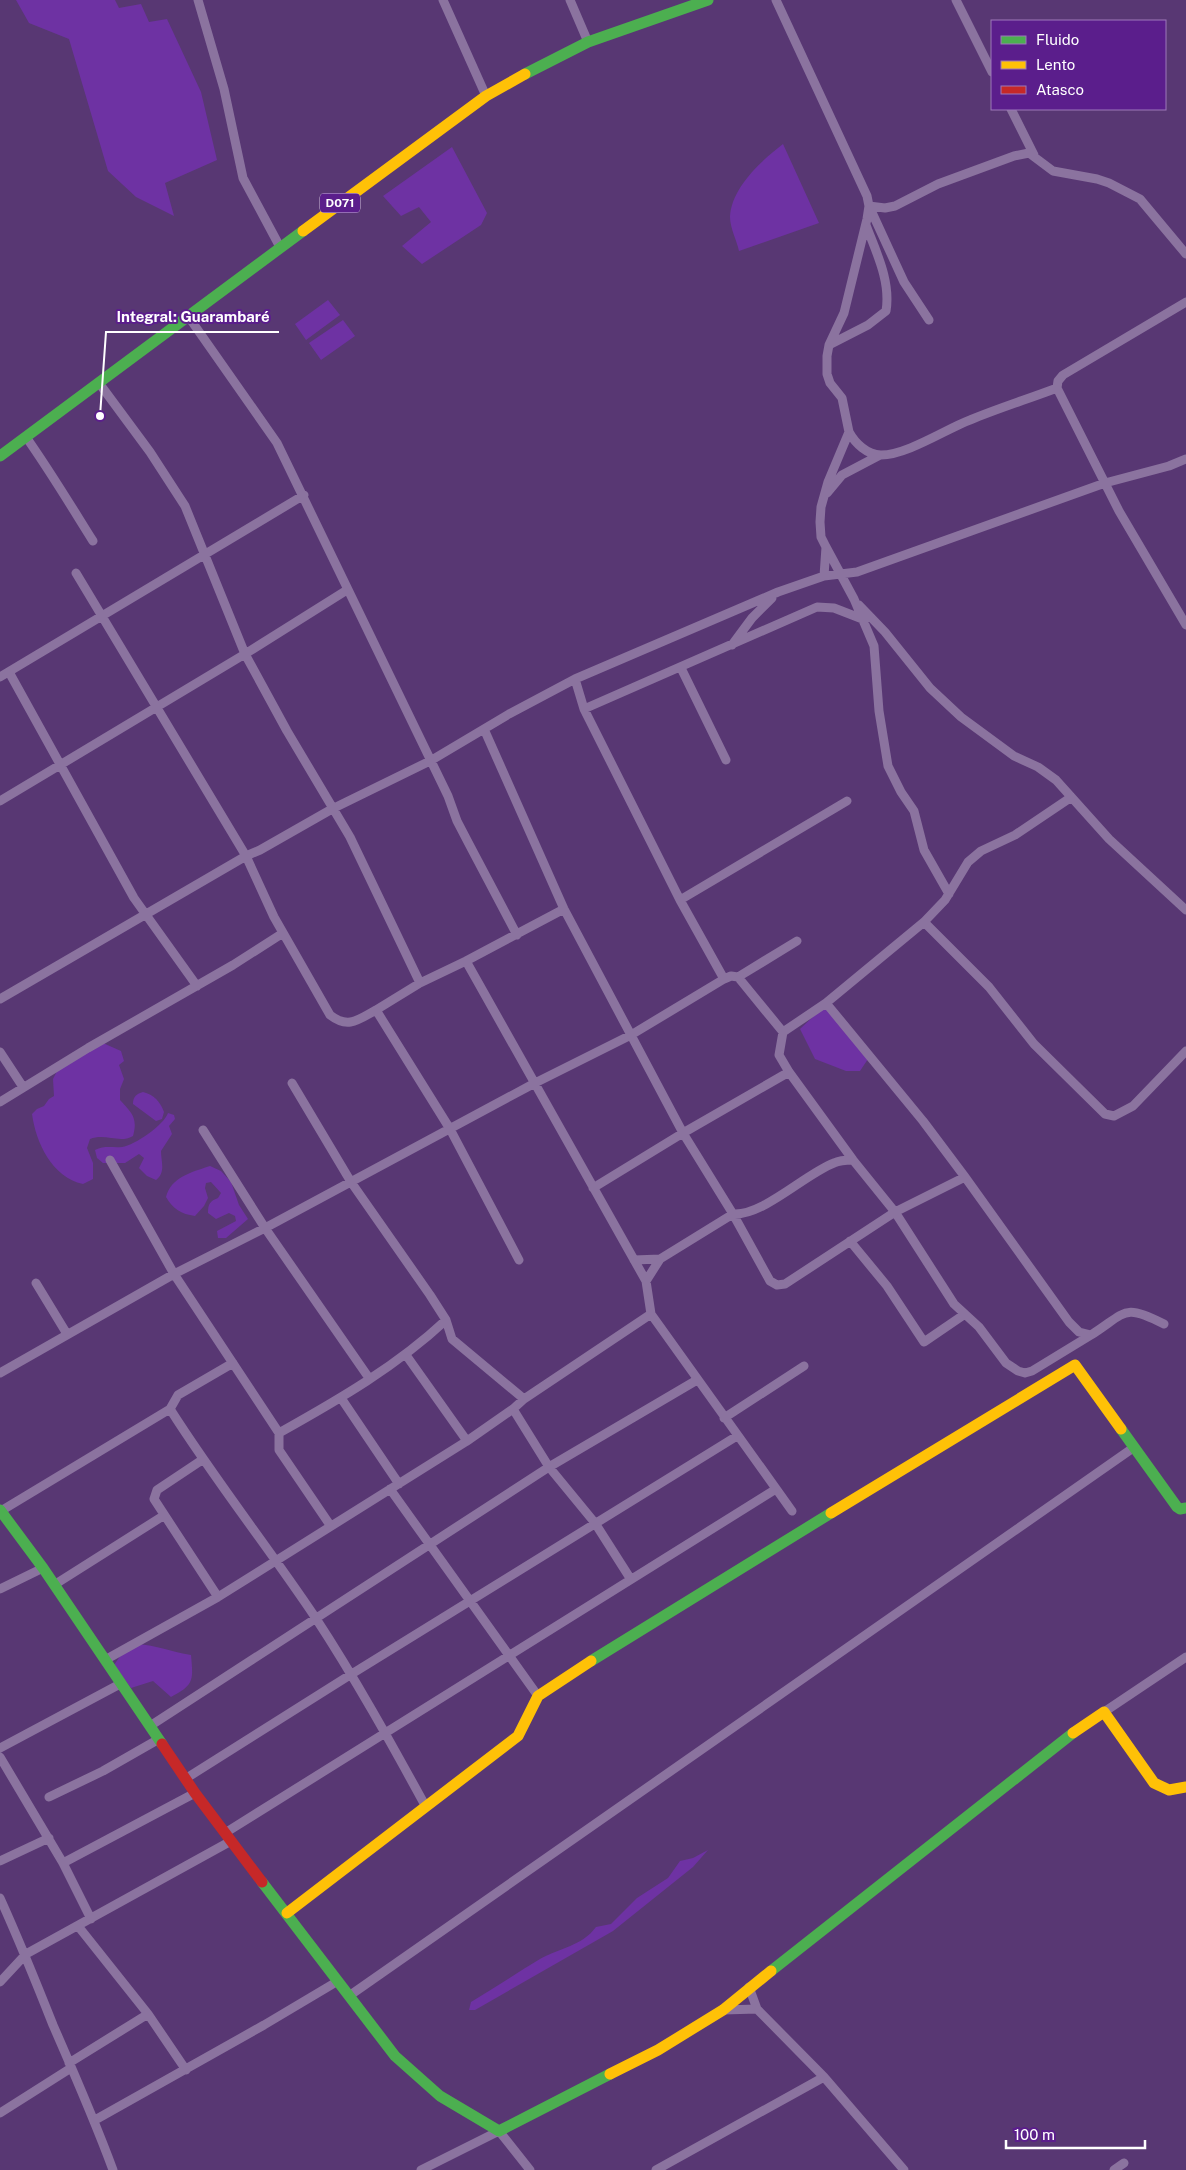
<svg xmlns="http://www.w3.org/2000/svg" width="1186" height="2170" viewBox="0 0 1186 2170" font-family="'Public Sans',sans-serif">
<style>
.green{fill:#6e32a3}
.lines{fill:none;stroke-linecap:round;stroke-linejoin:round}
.street{stroke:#8b739f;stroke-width:9}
.fast{stroke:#4caf50;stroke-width:11}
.slow{stroke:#ffc107;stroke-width:11}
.jam{stroke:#c62828;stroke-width:11}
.labels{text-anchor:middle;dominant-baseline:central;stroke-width:4;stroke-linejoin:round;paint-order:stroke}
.shield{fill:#5b1e8c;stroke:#cebcdc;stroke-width:1}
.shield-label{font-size:12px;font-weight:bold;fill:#fff}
.leader{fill:none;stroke:#fff;stroke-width:2}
.callout-dot{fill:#fff;stroke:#5b1e8c;stroke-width:2}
.callout-label{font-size:15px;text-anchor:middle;font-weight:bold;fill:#fff;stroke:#5b1e8c;stroke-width:4;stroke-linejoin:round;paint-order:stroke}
</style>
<rect width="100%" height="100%" fill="#583773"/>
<path class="green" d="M16,0H115L119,8L141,4L149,22L167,19L201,92L217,160L165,183L174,216L136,197L108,171L69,39L29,23Z
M783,144L819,223L739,251C737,241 730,228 730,217C731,188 762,160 783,144Z
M452,147L487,213L481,225L422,264L402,246L431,222L419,207L401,216L383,196Z
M328,300L340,315L306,340L295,324Z
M343,320L355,336L321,360L309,343Z
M829,1006L870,1056L860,1071H846L815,1059L800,1029L818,1012Z
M96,1040L121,1051L124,1061L119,1065L124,1079L120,1089V1100C132,1113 138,1118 133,1136C119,1144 106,1133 90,1139L87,1148L93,1163V1179L83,1184C52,1177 36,1143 32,1114L37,1109L44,1106L49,1099L54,1096L53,1079L61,1063Z
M143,1092C154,1095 160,1101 164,1112L162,1119L156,1121L133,1104C133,1096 137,1094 143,1092Z
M168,1113L174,1115L175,1119L169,1126L172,1134L161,1151C161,1162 166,1172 156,1180L147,1176L139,1168L144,1158L139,1154L125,1163H103L97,1158L95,1150C105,1145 112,1148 122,1147C135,1145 164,1125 168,1113Z
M210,1166L221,1171L231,1182L239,1205L248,1219L226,1238H218L217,1231L236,1221L235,1216L229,1213L216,1219L208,1213C208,1204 210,1201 218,1198L221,1193L211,1182L206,1183L205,1188L208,1198L204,1206L195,1216C181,1214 173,1209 166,1197C171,1177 192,1172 210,1166Z
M137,1644C156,1645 172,1652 191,1655C193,1679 195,1685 171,1697L153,1681L131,1688L114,1665L123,1652Z
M708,1850L693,1867L613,1931L475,2010H469L471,2002C494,1988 517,1973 540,1959C560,1948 582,1946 596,1927L611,1924L637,1898L668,1878L680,1861L693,1858Z"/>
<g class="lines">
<path class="street" d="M198,0L224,89L243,178L280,247
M443,0L486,96
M570,0L588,42
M776,0L867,196L869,206L867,219L844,313L829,345L827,356V374L830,383L842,398L849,432L828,482L821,507L820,522L821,537L826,547L854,599L874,646L879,711L888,766L901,792L914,811L924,850L949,894
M956,0L992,72
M1011,109L1034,155
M1186,302L1063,375L1058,381L1057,388L1119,511L1186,625
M188,316L277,443L448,796L457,821L469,844L517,935
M929,320L904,282L869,206L885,208L895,206L938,184L1014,156L1029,153L1053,171L1097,179L1109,183L1140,199L1186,254
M829,345L868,325L886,311C891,281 876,252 866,225
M99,383L150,452L185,506L245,654L287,731L350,837L420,983
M849,432C855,443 867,455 881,455C907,455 946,429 970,420C999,408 1028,399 1057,388
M26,437C50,471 71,506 93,541
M827,493L842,475L880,455
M76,573L246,856L274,917L330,1015C348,1029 358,1020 376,1010
M824,576L857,572L1105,483L1169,466L1186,459
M859,605L885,632L930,688L961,717L1014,756L1038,767L1056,780L1109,839L1186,910
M732,645L752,618L772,598
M681,668L726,760
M9,672L134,898L197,986
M0,677L304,495
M575,679L584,709L680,900L724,979
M584,709L817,607L834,608L865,620
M484,729L564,909L683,1133L733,1214L770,1281L777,1285L785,1284L895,1212L965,1177
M1070,798L1015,835L981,851L968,862L945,900L924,922L826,1003L783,1032L779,1055L789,1072L853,1160L895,1212L954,1304L979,1327L1006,1363L1018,1371L1025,1373L1032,1371L1091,1335
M0,801L245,654L347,590
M680,900L847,801
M924,922L989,987L1034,1044L1105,1114L1114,1116L1133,1106L1186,1051
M466,961L646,1281L651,1314L792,1511
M738,977L783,1032
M0,999L246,856L260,850L332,809L430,761L509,714L575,679L778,592L824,576L826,547
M826,1003L923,1121L965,1177L1069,1322L1079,1332L1091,1335C1127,1312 1123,1303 1164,1324
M0,1052L23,1087
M292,1083L351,1182L430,1295L446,1320L452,1339L524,1399
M0,1102L88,1048L233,965L283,933
M203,1130L265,1228L369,1378
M110,1160L174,1274L279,1433
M593,1188L683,1133L789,1072
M850,1241L887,1286L924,1342L965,1314
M519,1260L450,1129L376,1010L420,983L466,961L564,909
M634,1260L660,1259
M646,1281L660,1259L733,1214C763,1216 805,1174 834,1163C840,1160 847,1160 853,1160
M36,1283L67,1334
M406,1355L467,1441
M0,1373L174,1274L265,1228L535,1083L631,1035L724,979L731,976L738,977L797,941
M341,1398L399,1484
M170,1409C215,1480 268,1547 315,1617C355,1678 391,1743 426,1807
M513,1409L549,1467L595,1523L630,1578
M724,1418L804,1366
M202,1460L157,1490L154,1499L218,1597
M390,1489L538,1696
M1,1511L170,1409L178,1395L233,1363
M330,1525L279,1450V1433C338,1400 397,1366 446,1320
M54,1585L163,1516
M0,1589L43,1568
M105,1660L218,1597L467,1441L513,1409L524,1399L651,1314
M1104,1712L1186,1657
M150,1726L549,1467L697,1380
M0,1748L120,1684
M0,1757L63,1863L91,1919
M185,1779L350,1675L737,1436
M49,1797L103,1771L159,1739
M225,1833L776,1489
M0,1861L49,1838
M63,1863L195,1793
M0,1898C19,1940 36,1982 53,2025C74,2073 95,2121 113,2170
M78,1926L148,2014L186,2070
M0,1982L26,1954L231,1841
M749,1987L757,2009L824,2077L904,2170
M349,1996L1133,1448
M723,2010L757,2009
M69,2063L148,2014
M0,2113L71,2068
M95,2120L264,2025L338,1981
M421,2170L499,2131L530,2170
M656,2170L824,2077
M1114,2170L1124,2163"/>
<path class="fast" d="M525,74L588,42L708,0
M0,456L303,231
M1121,1429L1177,1507L1180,1509L1186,1508
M0,1510L43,1568L162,1744
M591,1661L831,1513
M262,1882L395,2056L440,2096L499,2131L610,2074
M771,1971L1073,1733"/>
<path class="slow" d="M303,231L486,96L525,74
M831,1513L1075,1365L1121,1429
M1073,1733L1104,1712L1154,1783L1169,1790L1186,1787
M287,1913L518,1736L538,1696L591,1661
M610,2074L658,2050L723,2010L771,1971"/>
<path class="jam" d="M162,1744L195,1793L262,1882"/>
</g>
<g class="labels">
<rect class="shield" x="320" y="193.5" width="40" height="19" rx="4"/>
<g class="shield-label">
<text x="340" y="203">D071</text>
</g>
</g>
<path class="leader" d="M100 416L106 332H279"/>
<circle class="callout-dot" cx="100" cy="416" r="5"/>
<g class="callout-label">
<text x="193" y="322">Integral: Guarambaré</text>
</g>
<rect x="991" y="20" width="175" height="90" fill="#5b1e8c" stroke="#9d78ba"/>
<rect x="1001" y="36" width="25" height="8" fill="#4caf50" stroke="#9d78ba"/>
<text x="1036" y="45" font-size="15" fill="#ffffff">Fluido</text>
<rect x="1001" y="61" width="25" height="8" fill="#ffc107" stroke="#9d78ba"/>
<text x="1036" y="70" font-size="15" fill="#ffffff">Lento</text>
<rect x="1001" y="86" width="25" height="8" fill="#c62828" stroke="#9d78ba"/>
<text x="1036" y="95" font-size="15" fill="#ffffff">Atasco</text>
<path d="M1006 2140v8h139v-8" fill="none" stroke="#ffffff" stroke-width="2.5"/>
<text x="1014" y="2140" font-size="15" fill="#ffffff" stroke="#5b1e8c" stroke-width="4" paint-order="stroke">100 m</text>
</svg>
